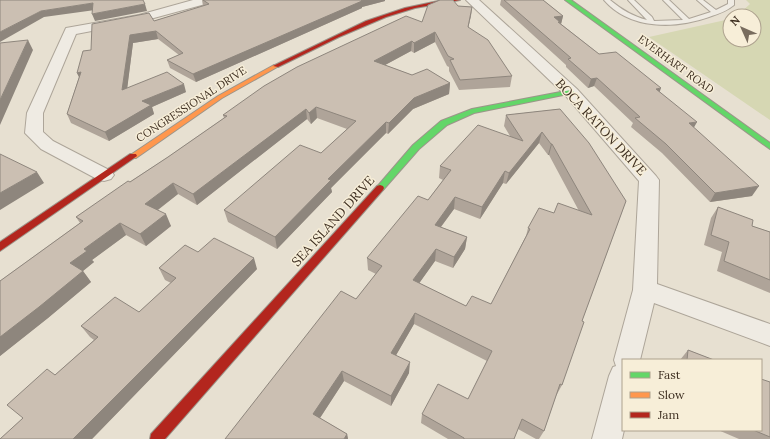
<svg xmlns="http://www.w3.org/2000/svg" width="770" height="439" viewBox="0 0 770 439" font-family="Lora,serif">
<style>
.green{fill:#d6d7b3}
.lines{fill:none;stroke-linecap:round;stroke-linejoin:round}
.lane-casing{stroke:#ada599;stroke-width:2}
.street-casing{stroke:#ada599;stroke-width:2}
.fast-casing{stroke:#9c958a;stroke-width:2}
.slow-casing{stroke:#9c958a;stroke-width:2}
.jam-casing{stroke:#9c958a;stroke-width:2}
.lane{fill:#efebe3;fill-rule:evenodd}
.street{fill:#efebe3;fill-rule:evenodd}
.fast{fill:#63d668;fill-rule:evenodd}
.slow{fill:#ff974d;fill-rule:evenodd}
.jam{fill:#b3261e;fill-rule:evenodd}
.wall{fill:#afa499;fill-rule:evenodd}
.shaded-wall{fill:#8e867d}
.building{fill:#cbbfb2;stroke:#8e867d;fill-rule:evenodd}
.labels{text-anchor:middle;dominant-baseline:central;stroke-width:3;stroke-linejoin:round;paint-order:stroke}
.far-street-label{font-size:11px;fill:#3d2e20;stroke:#f7eed8}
.street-label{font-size:13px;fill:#3d2e20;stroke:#f7eed8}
</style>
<rect width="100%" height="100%" fill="#e7e0d1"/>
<path class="green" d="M746,0H770V120L649,37L730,19V40H754V16H737L750,4Z"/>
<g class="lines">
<defs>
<path id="lane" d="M604,0H610C622,10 632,16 647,20L628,0H634L652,17L654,21L683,20L663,0H669L689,19L711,12L697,0H703L716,10L728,4V0H734V5C727,11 718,14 709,17C675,29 630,30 604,0Z"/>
<path id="street" d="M193,0H211L209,3L139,22L76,34L43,113V132L53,141L111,171L114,175L111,179L104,181L97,179L41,149L25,133L27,113L66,28L139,15Z
M466,0H479L577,89L656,176L659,180L657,284L770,324V346L654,303L640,360H623L624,430L622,439H592L609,376L613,367L616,366L614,360L633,290L639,181L565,95Z"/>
<path id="fast" d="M565,0H571L770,143V149Z
M571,90L574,92L573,93L474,113L447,125L419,149L383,190H377L376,188L413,145L441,121L472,109Z"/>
<path id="slow" d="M274,65L279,66L222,98L136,158H130L129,156L218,96Z"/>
<path id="jam" d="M443,0H460L415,8L386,17L339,37L278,67L273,66L366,21L405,8Z
M130,154H136L137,156L0,251V242Z
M380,185L383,186L384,188L383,190L165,439H150L151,434L377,186Z"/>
</defs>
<use href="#lane" class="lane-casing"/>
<use href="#street" class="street-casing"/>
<use href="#fast" class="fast-casing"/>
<use href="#slow" class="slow-casing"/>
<use href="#jam" class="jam-casing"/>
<use href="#lane" class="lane"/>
<use href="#street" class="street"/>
<use href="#fast" class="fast"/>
<use href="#slow" class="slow"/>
<use href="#jam" class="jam"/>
</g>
<path class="wall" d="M202,0H385V1L362,7V8L196,82L170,68L167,60L179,55L158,39L133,43L127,88L186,92L152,107L154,114L109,141L71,123L67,114L79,77L77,73L91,50L154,21L203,6Z
M501,0H543L563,16L561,24L599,54L660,92L694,128L752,196L710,202L662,153L631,127L633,123L594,86L588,88L566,67V65L500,5Z
M458,6L472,7L468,27L512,76L510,87L459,90L449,71V67L447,66L435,42L414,53L411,51L385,65L412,75L450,83L449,94L413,109L388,134L386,133L331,188L332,192L277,249L228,222L224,210L321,153L347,129L317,118L311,124L307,119L197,205L178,194L158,210L171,226L146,246L126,235L92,260L94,262L83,271L91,282L48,318L0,356V281L80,223L76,217L168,157L224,118L223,115L422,22Z
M560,109L626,201L582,321L562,385L556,396L544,431L539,439H536L518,429L514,439H448L421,423L422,414L468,399L487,361L414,324L396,355L409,373L391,406L344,381L320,418L347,434L348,439H225L356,299L376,274L368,270L367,258L428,200L443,180L439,178L440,166L510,136L504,126L506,115ZM539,143L548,155H549L579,211L554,213L528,228L526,236L491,304L466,306L419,283L435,261L453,268L465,249L467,237L441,227L454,209L480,219L503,183L506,184Z
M718,207L752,226L770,232V293L717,271L722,252L704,245L711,218Z
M198,252L257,269L92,439H0L23,418L55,375L94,340L90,337L81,326L139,312L171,283L165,280L159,268Z
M688,350L714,360H680Z
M770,382V439H739L718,430H761Z"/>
<path class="shaded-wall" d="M363,0H385V1L362,7V8L196,82L193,74Z
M93,3L95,10L44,17L0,42V32L41,11Z
M145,4L147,11L95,21L92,14Z
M472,7L471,16L466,37Z
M563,16L561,24L554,17Z
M156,31L158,39L133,43L126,98L122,90L130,35Z
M435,32V42L414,53V43Z
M28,40L33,50L0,125V100Z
M412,41L411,51L374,71V61Z
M81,72V81L77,73Z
M597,78L594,86L588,88L591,79Z
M450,83L449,94L413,109L388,134L389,123L414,98Z
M184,84L186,92L152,107L154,114L109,141L105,132L142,101Z
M661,88L658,97L656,89Z
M316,107L317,118L311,124L309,113Z
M306,109L307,119L197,205L193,194Z
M386,122V133L331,188L332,192L277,249L275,237L328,179Z
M697,122L692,131L689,123Z
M542,132L539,143L506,184L509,173Z
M551,144H552L549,155H548Z
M505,171L503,183L480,219L482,207Z
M37,172L44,183L0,210V193Z
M173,183L178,194L151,215L145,204Z
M759,186L752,196L710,202L715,193Z
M455,197L454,209L434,236L435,225Z
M166,214L171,226L146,246L140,234Z
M120,223L126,235L92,260L94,262L78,275L70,263L84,249Z
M467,237L465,249L453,268L454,257Z
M436,249L435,261L413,292V280Z
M254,258L257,269L92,439H73Z
M83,271L91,282L48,318L0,356V337Z
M415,313L414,324L391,364V353Z
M410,362L409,373L391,406V396Z
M342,371L344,381L316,424L313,414Z
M347,434L348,439H344Z"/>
<path class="building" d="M0,0H143L145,4L92,14L93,3L41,11L0,32Z
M203,0H363L361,1H362L193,74L167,60L183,53L156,31L130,35L122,90L167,72L184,84L142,101L151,105L105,132L67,114L81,72L77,73L83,51L91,50L92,24L149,13L154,21L209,4Z
M440,0H453L458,6L472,7L468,27L488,40L512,76L460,80L450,60L454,59L448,56L435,32L414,43L412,41L374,61L412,75L427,69L450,83L414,98L389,123L386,122L328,179L331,180L275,237L224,210L300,145L321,153L356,121L316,107L309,113L306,109L193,194L173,183L145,204L166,214L140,234L120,223L84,249L87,251L70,263L83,271L39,307L0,337V281L83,221L76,217L128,181L130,182L168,157L227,116L223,115L264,86L297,67L406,16L422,22L428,5Z
M504,0H543L563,16L554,17L560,22H558L599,54L616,52L661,88L656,89L697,122L689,123L759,186L715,193L666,144L635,118L640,117L597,78L591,79L568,59L571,58Z
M28,40L0,100V43Z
M560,109L589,143L626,201L582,321L584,322L562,385L560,384L544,431L522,419L514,439H464V438L422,414L438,384L468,399L492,351L415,313L391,353L410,362L391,396L342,371L313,414L347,434L344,439H225L341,291L356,299L382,266L367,258L418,196L428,200L451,170L440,166L478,125L523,141L506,115ZM542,132L551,144H552L592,215L558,203L554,213L539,208L528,228L530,229L491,304L472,296L466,306L413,280L436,249L454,257L467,237L435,225L455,197L482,207L505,171L509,173Z
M0,154L37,172L0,193Z
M718,207L753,220L752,226L770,232V280L724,261L729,242L711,235Z
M214,238L254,258L73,439H0L23,418L7,405L47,369L55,375L98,337L81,326L115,297L139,312L176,278L159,268L185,245L198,252Z
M688,350L714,360H687Z
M761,379L770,382V437L753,430H761Z"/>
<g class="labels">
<g class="far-street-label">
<text transform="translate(676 64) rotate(36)">EVERHART ROAD</text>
<text transform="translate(191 104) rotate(-33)">CONGRESSIONAL DRIVE</text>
</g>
<g class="street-label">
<text transform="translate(601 127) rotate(47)">BOCA RATON DRIVE</text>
<text transform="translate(333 221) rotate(-48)">SEA ISLAND DRIVE</text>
</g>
</g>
<rect x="622" y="359" width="140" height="72" fill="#f7eed8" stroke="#ada18e"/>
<rect x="630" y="372" width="20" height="6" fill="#63d668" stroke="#ada18e"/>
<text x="658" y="379" font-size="12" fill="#3d2e20">Fast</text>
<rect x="630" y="392" width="20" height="6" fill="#ff974d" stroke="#ada18e"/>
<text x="658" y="399" font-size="12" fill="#3d2e20">Slow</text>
<rect x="630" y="412" width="20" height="6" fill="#b3261e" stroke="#ada18e"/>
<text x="658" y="419" font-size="12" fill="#3d2e20">Jam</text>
<g transform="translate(742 28) rotate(315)"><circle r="19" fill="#f7eed8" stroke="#ada18e"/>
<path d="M0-3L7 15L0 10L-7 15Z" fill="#786c5e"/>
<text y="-6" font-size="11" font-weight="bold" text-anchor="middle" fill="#3d2e20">N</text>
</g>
</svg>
